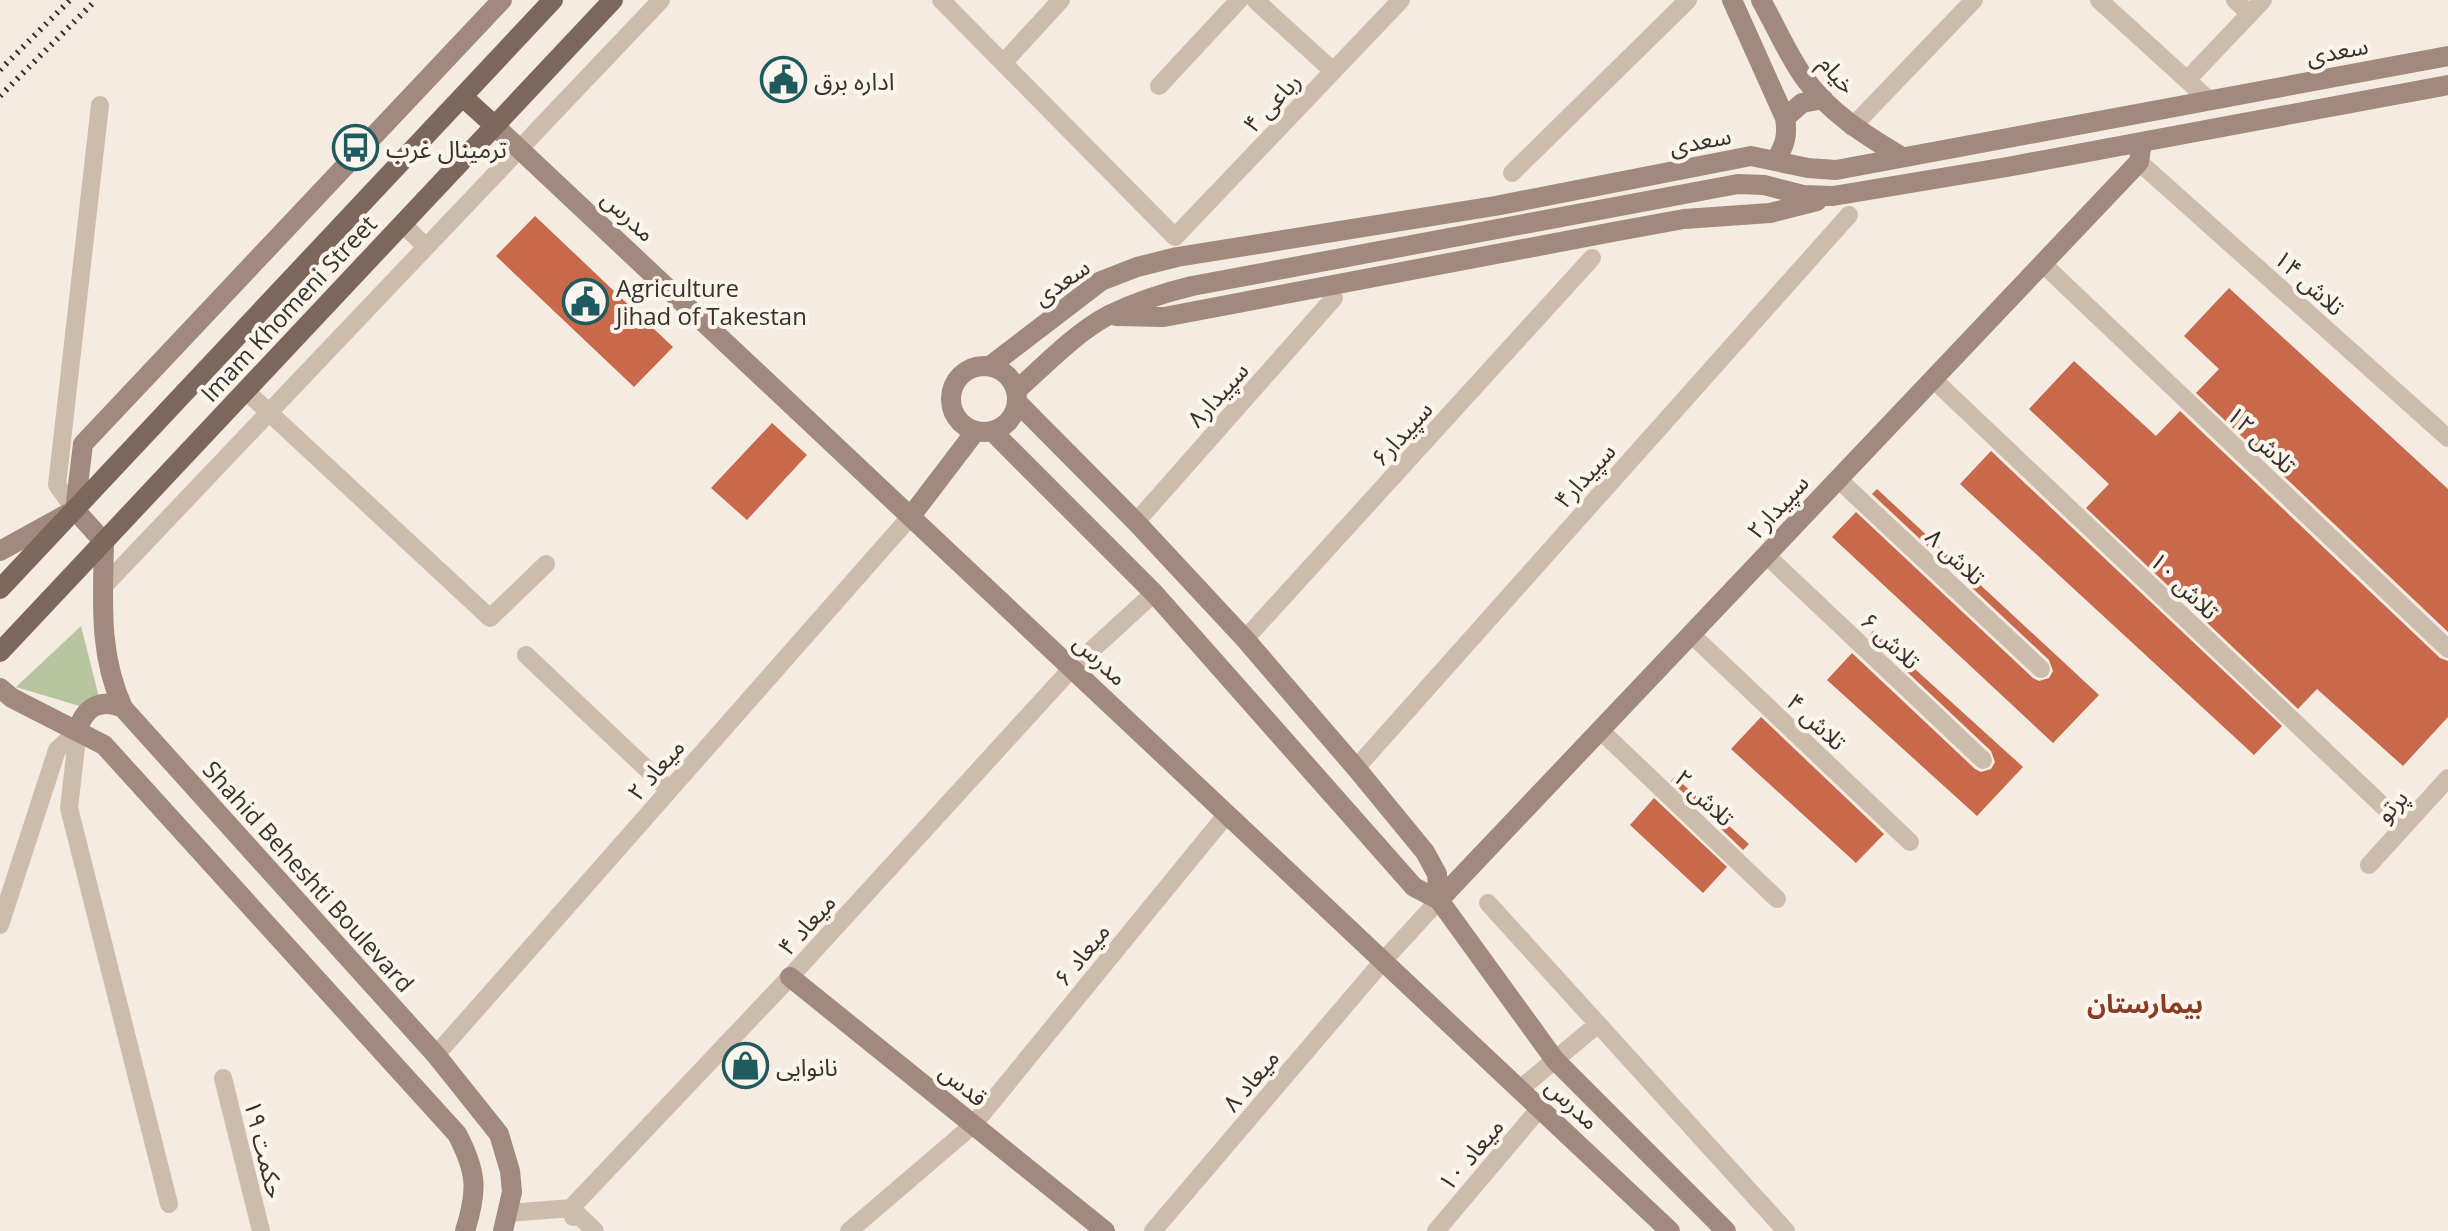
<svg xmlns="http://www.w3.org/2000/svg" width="2448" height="1231" viewBox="0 0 2448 1231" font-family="'Open Sans','Noto Sans Arabic',sans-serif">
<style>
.green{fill:#b8c4a0}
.building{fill:#c8694b}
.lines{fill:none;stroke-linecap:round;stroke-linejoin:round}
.street{stroke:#cdbbac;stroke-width:18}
.secondary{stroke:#a18a7d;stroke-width:20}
.primary{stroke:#7d675c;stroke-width:20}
.rail{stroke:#3b302b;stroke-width:6;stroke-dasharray:2 6;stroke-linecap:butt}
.labels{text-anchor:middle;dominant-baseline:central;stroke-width:8;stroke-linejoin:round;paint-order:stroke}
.street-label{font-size:24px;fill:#3b302b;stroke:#fbf5ee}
.poi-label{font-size:24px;fill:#3b302b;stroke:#fbf5ee;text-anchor:start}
.neighbourhood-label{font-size:26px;font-weight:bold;fill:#8c3b22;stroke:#fbf5ee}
</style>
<rect width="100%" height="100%" fill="#f4ebe1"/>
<path class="green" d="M81,626L103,713L16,687Z"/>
<path class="building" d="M535,216L673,347L634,387L496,256Z
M2229,288L2448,489V632L2196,393L2219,369L2184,336Z
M2074,361L2156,436L2180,411L2440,658L2448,661V717L2403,766L2317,689L2298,709L2086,508L2109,484L2029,409Z
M772,423L807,455L747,520L711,488Z
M1991,451L2282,726L2254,755L1960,484Z
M1877,489L2099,695L2053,743L1832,537L1856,512L2033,678L2039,681L2049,678L2053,671L2049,660L1872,494Z
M1873,631L2023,767L1977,816L1827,680L1852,653L1975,769L1981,772L1991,769L1995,762L1991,751L1869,636Z
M1761,717L1884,834L1856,863L1731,749Z
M1675,777L1749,844L1743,850L1671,781Z
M1654,798L1727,867L1703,893L1630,825Z"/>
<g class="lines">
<path class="street" d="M941,0L1175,237L1401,0
M1255,0L1333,71
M2099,0L2210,101
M2235,0L2250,14
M1003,63L1061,0
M2187,80L2263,0
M1159,86L1239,0
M1852,127L1974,0
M2139,162L2448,438
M1512,173L1688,0
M403,224L426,247
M2042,263L2448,649
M1933,379L2404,826
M246,391L490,618L546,564
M1838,479L2041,669
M75,510L57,485L100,105
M1136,522L1334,298
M1766,555L1983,760
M103,587L661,0
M1691,634L1910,842
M1245,639L1592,258
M526,655L669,790
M78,730L69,808L169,1204
M1600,730L1777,899
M1356,768L1849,215
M2369,865L2448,778
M1488,903L1786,1231
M0,925L57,750L78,730
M436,1055L911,516
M223,1078L261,1231
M1520,1089L1598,1024
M508,1213L571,1208L573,1217
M595,1231L571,1208L790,977L1072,668L1154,593
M849,1231L973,1125L1227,814
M1153,1231L1383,961L1439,900
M1436,1231L1540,1108"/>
<path class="secondary" d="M1732,0L1785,118C1788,135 1785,145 1776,160
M1761,0C1775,25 1787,53 1803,76C1828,112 1865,135 1902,157
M1785,118L1802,103L1823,99
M495,126L1670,1231
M1116,316L1164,317L1618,231L1684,219L1770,213L1817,201
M951 399a33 33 0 1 1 66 0a33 33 0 1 1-66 0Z
M990,366L1101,281L1137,267L1177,257L1495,206L1751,156L1808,168L1836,170L2448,56
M1017,390C1046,364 1075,333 1109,315C1136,302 1163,293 1192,286L1738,184L1764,185L1803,195L1833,196L2007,167L2448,85
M1017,402L1136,522L1245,639L1356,768L1425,852L1437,874L1439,900
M993,432L1154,593L1414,887L1439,900L1555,1060L1726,1231
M75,510L104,542C103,600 98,653 123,708L436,1055L499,1134L510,1171L512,1192L503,1231
M75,510L83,444L502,0
M911,516L975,432
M0,551L67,514
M0,688L12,698L104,745L457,1134C477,1172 478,1190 465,1231
M78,730C84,707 101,698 123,708
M1439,900L2139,162L2142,142
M790,977L1105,1231"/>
<path class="primary" d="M463,97L495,126
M0,589L553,0
M0,652L613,0"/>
<path class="rail" d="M0,70L70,0
M0,96L96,0"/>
</g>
<defs>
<symbol id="civic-ring" viewBox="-11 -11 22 22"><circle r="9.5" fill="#fbf5ee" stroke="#1f5a5e" stroke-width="1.5"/><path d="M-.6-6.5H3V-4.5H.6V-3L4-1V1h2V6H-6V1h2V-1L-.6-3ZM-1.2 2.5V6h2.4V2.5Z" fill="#1f5a5e"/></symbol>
<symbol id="bus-ring" viewBox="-11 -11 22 22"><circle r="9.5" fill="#fbf5ee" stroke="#1f5a5e" stroke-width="1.5"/><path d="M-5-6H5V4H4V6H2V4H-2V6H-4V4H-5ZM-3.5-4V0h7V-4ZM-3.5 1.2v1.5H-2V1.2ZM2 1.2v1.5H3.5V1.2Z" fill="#1f5a5e"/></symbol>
<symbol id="shop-ring" viewBox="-11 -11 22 22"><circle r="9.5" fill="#fbf5ee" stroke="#1f5a5e" stroke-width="1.5"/><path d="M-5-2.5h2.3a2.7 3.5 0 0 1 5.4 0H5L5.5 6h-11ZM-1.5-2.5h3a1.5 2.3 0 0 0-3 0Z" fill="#1f5a5e"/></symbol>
</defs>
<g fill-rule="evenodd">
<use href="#civic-ring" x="758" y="54" width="51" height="51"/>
<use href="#bus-ring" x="330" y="122" width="51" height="51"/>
<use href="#civic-ring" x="560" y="276" width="51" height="51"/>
<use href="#shop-ring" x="720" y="1040" width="51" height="51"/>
</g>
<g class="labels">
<g class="street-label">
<text transform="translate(2337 50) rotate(-11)">سعدی</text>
<text transform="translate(1838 74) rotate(49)">خیام</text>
<text transform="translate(1271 102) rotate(-47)">رباعی ۴</text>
<text transform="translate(1700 140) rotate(-11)">سعدی</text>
<text transform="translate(629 215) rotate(43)">مدرس</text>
<text transform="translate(1061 281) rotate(-35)">سعدی</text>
<text transform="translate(2310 282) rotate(42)">تلاش ۱۴</text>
<text transform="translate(288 308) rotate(-47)">Imam Khomeni Street</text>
<text transform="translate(1217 394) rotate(-48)">سپیدار۸</text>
<text transform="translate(1401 433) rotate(-48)">سپیدار۶</text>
<text transform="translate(2262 439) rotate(44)">تلاش ۱۲</text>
<text transform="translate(1584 475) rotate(-48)">سپیدار۴</text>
<text transform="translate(1777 506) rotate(-47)">سپیدار۲</text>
<text transform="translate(1956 556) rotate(43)">تلاش ۸</text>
<text transform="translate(2185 585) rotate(44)">تلاش ۱۰</text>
<text transform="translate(1891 640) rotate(43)">تلاش ۶</text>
<text transform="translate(1101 659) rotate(43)">مدرس</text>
<text transform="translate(1817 721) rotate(43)">تلاش ۴</text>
<text transform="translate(655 769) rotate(-49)">میعاد ۲</text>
<text transform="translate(1705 797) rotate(43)">تلاش ۲</text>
<text transform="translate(2391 805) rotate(-48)">پرتو</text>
<text transform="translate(309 876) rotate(48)">Shahid Beheshti Boulevard</text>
<text transform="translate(806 924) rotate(-48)">میعاد ۴</text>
<text transform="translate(1081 954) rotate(-51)">میعاد ۶</text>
<text transform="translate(1250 1080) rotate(-50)">میعاد ۸</text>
<text transform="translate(964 1084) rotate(39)">قدس</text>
<text transform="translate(1573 1103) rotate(43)">مدرس</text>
<text transform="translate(265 1149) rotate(76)">حکمت ۱۹</text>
<text transform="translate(1470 1154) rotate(-50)">میعاد ۱۰</text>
</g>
<g class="poi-label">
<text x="814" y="80">اداره برق</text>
<text x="386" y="148">ترمینال غرب</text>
<text x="616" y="287">Agriculture<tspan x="616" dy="28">Jihad of Takestan</tspan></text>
<text x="776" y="1066">نانوایی</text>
</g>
<g class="neighbourhood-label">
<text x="2145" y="1003">بیمارستان</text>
</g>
</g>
</svg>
